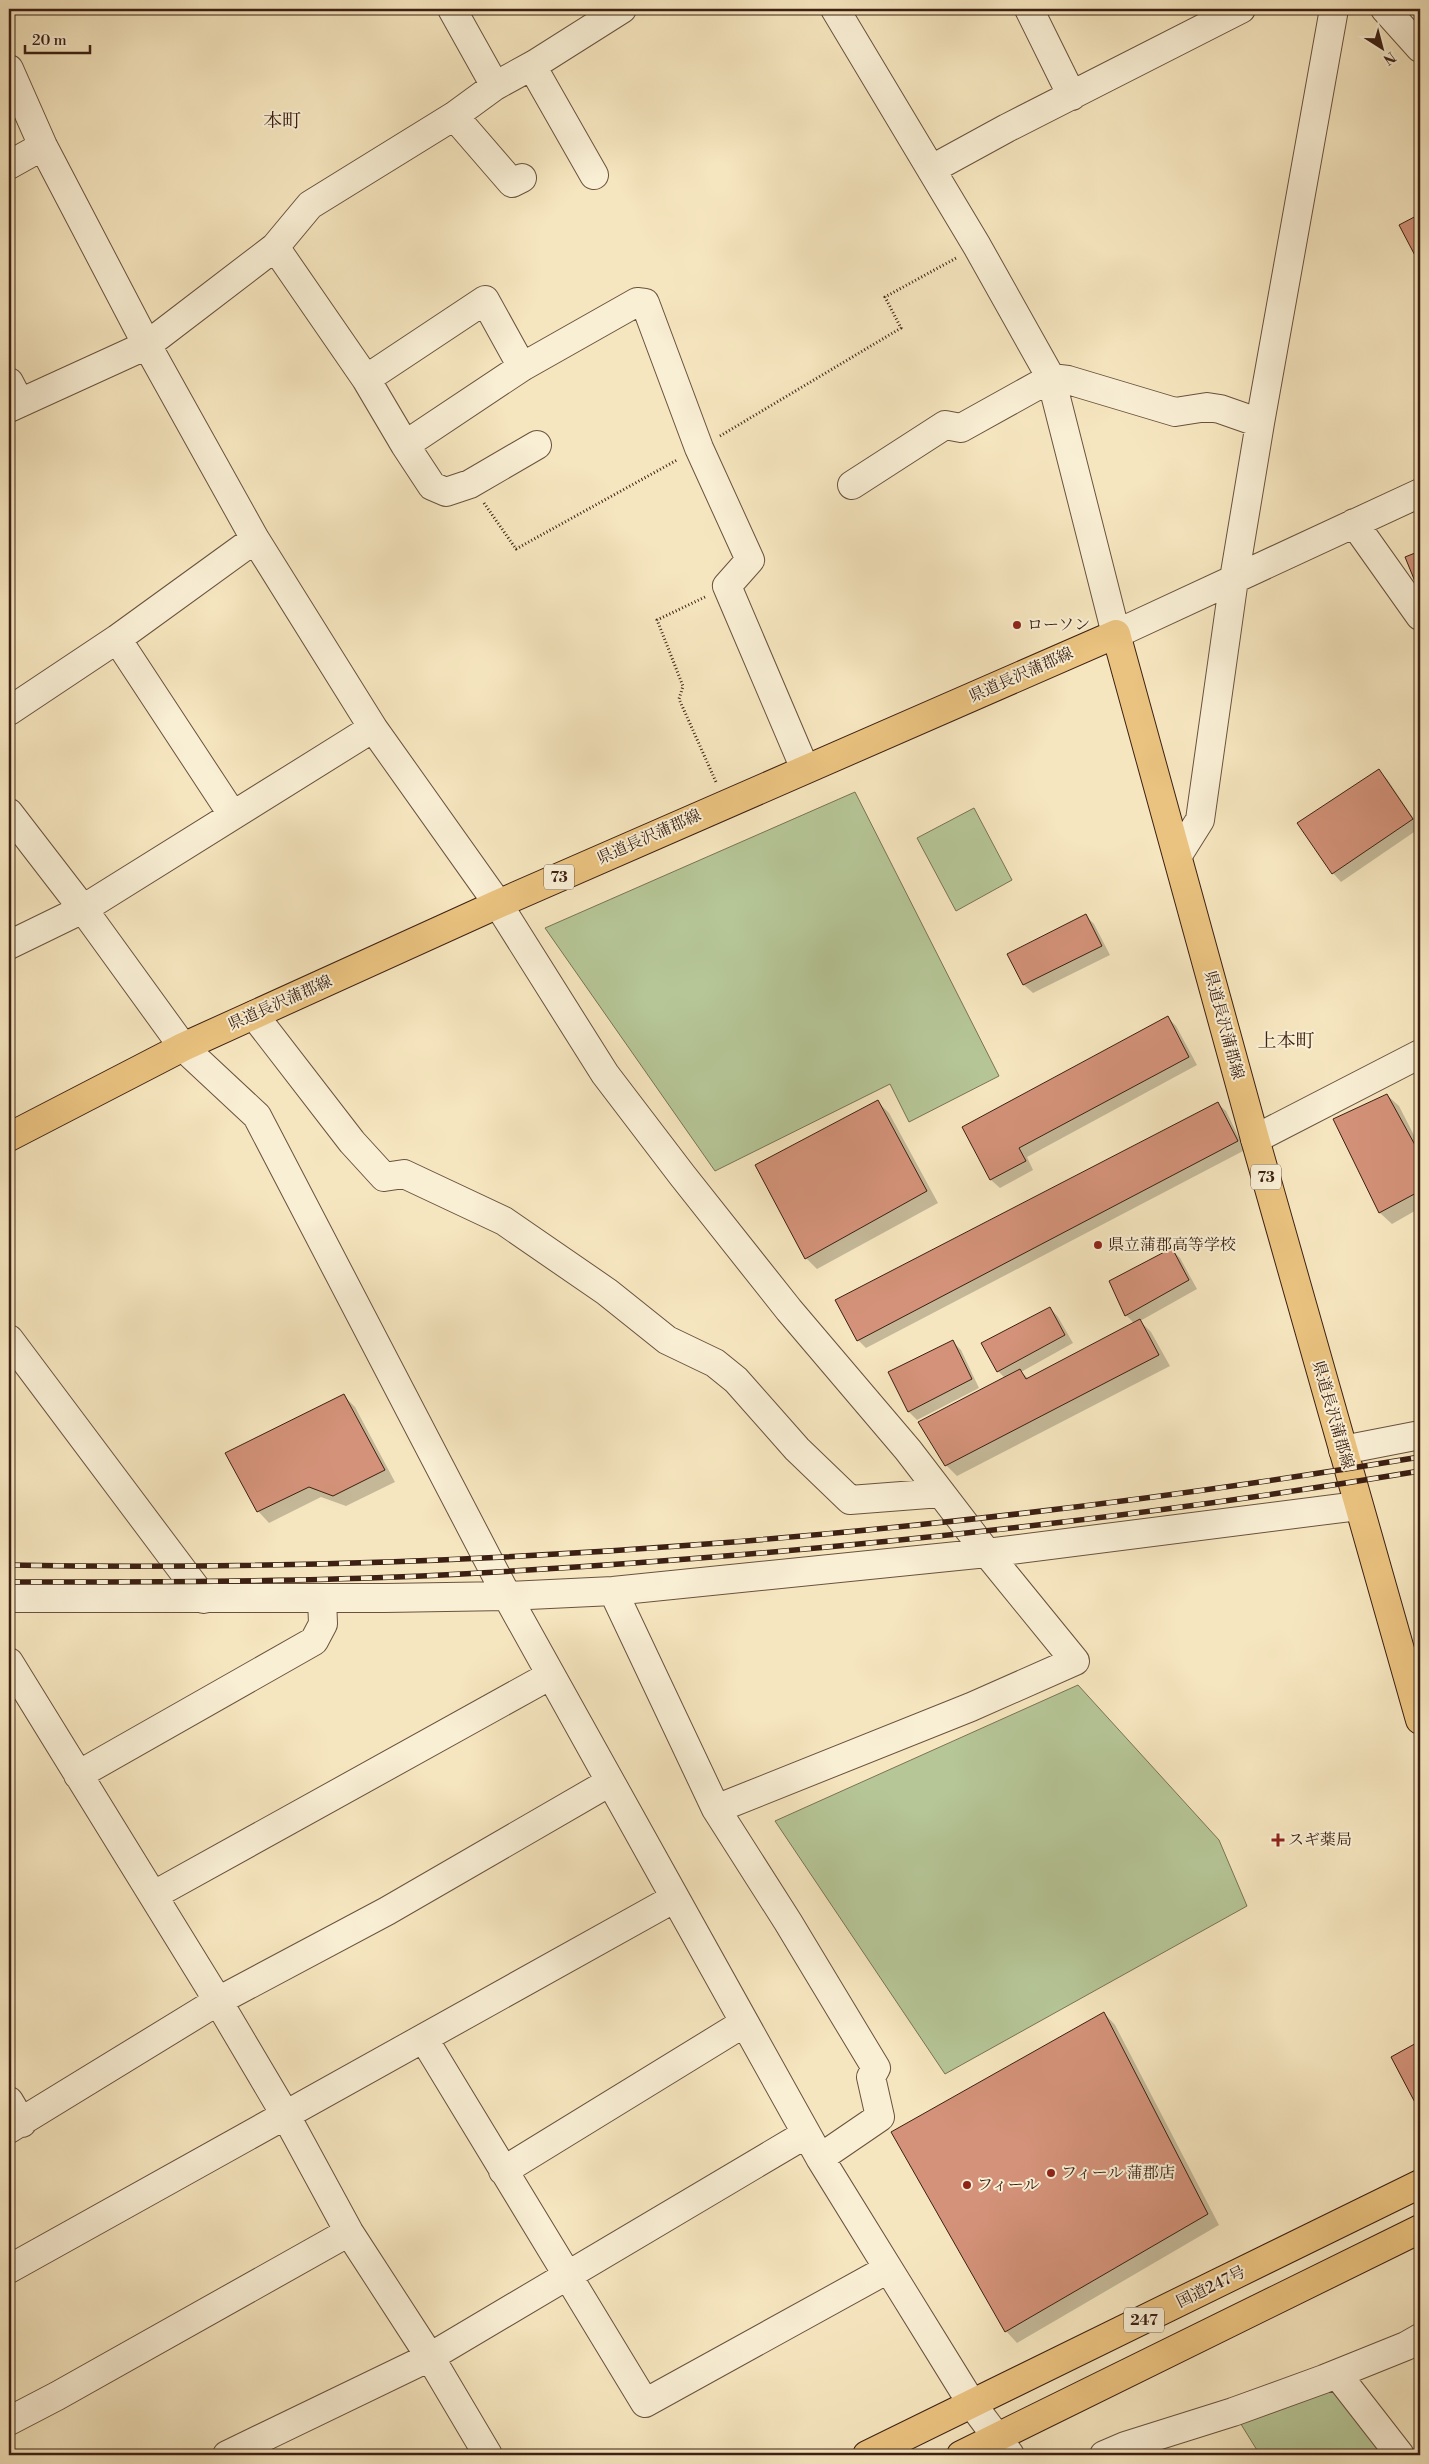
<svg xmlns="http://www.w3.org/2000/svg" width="1429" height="2464" viewBox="0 0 1429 2464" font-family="'Libre Bodoni','Noto Serif JP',serif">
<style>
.green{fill:#b6c697;stroke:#797355}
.shadow{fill:#0003}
.building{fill:#d39279;stroke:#3c2013}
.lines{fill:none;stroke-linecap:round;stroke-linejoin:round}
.minor-casing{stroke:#6a523e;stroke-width:30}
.major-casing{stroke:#3c2013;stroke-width:30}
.highway-casing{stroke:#3c2013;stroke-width:30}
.path{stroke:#3c2013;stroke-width:3;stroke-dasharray:1 2.5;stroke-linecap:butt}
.minor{stroke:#f9efd5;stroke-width:28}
.major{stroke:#ebc380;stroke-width:28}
.highway{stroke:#ebc380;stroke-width:28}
.rail-casing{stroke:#3c2013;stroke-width:5.5}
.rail{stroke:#f9efd5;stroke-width:4;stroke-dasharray:11;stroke-linecap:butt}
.poi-dot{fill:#8f2418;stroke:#f9efd5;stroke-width:2}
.labels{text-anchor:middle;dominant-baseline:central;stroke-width:4;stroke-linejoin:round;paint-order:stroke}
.shield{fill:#f9efd5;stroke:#755e4d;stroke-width:1}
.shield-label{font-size:15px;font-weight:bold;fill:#3c2013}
.poi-label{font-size:16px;fill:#3c2013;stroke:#f9efd5;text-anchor:start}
.street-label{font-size:16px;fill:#3c2013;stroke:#f9efd5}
.quarter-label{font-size:19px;fill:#3c2013;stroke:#f9efd5}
</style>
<rect width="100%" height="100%" fill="#f6e6bf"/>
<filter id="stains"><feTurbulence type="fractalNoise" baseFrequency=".004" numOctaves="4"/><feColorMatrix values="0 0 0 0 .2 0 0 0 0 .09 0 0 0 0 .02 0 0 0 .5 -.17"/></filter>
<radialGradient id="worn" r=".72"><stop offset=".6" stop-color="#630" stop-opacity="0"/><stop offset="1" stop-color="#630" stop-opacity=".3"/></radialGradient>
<path class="green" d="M855,792L999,1076L909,1122L890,1084L715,1171L545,928Z
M974,808L1012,880L956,911L917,838Z
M1078,1685L1219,1840L1247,1906L945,2074L775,1821Z
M1329,2385L1393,2455H1260L1239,2421Z"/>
<path class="shadow" d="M1420,552V587L1407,557Z
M1378,770L1387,779L1420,828L1341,882L1333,873Z
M1086,916L1094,924L1110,955L1033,993L1024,985L1009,955Z
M1168,1018L1176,1026L1197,1065L1027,1157L1033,1170L1000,1188L991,1180L964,1128Z
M1387,1095L1399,1106L1420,1147V1208L1392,1224L1380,1213L1335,1120Z
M878,1102L889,1113L938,1203L817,1269L806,1258Z
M1217,1103L1226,1111L1245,1150L866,1348L858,1340Z
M1172,1250L1180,1258L1197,1289L1140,1321L1151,1332L1170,1366L957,1476L946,1465L1005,1378L998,1371L1050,1308L1058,1317L1073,1343L1021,1372L1029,1379L1135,1324L1126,1315Z
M953,1342L961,1350L979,1388L917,1420L909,1412L890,1373Z
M344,1396L355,1407L395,1482L346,1506L321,1497L269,1523L258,1511Z
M1104,2013L1115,2025L1219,2225L1017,2343L1006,2331Z
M1420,2042V2110L1392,2057Z"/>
<path class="building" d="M1420,214V265L1399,225Z
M1420,551V582L1416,584L1405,557Z
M1379,769L1413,819L1332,874L1297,823Z
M1086,914L1102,946L1023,985L1007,954Z
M1168,1016L1189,1057L1019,1148L1026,1161L990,1180L962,1127Z
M1387,1094L1420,1154V1191L1379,1213L1333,1119Z
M878,1100L927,1191L805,1259L755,1165Z
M1218,1102L1238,1141L857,1341L835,1300Z
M1172,1248L1189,1280L1125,1316L1109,1281Z
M1050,1307L1065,1335L997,1372L981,1343Z
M1140,1319L1159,1355L945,1466L918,1422L1020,1369L1026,1379Z
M953,1340L972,1379L908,1412L888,1372Z
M344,1394L385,1470L333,1496L309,1487L257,1512L225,1453Z
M1104,2012L1208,2214L1005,2332L891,2132Z
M1420,2041V2112L1391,2057Z"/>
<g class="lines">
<defs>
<path id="minor" d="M452,9L495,86
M835,9L977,246L1051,378L1116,634L1420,493
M1029,9L1072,96
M1385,9L1420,48
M532,66L594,175
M9,69L43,146L147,345L255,539L373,728L498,904L605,1074L682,1175L789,1310L908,1450L987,1553L1075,1661L971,1707L716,1809
M454,116L512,183L522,178
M9,165L43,146
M932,169L1007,128L1241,9
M275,247L366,379L405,445L522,367L637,302L645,303L699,448L750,560L727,586L805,769
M366,379L485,300L522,367
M9,382L20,403
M9,408L147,345L275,247L310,205L454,116L495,86L535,64L622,9
M405,445L432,486L446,492L470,484L537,445
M852,485L945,425L961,428L1051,378L1068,380L1175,412L1207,407L1220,409L1260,423
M1354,523L1420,616
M117,639L232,814
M9,711L117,639L255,539
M9,813L83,909L183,1047L257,1116L507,1596L820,2158L972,2404L1010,2455
M1178,855L1200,820L1234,579L1260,423L1334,9
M9,945L83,909L373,728
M254,1015L352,1142L384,1177L404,1174L504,1221L607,1292L667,1340L715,1363L736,1380L797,1449L850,1500L941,1493
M1255,1139L1420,1054
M9,1339L204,1599
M1343,1450L1420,1435
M613,1591L716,1809L788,1922L876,2068L871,2077L880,2117L820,2158
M9,1598H385L507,1596L613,1591L987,1553L1358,1506
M9,1662L218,2001L286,2116L349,2232L430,2357L488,2455
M78,1775L314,1641L323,1624L322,1598
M154,1895L551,1675
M424,2039L645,2403L888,2269
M9,2101L22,2123
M9,2129L218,2001L387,1911L610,1782
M503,2171L744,2023
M9,2269L675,1898
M1337,2374L1400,2455
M9,2421L57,2396L349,2232
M227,2455L430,2357L806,2134
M1104,2455L1125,2446L1233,2412L1324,2379L1406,2346L1420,2338"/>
<path id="major" d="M9,1137L183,1047L498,904L1116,634L1255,1139L1420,1720"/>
<path id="highway" d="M867,2455L1420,2184
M961,2455L1420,2229"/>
</defs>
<use href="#minor" class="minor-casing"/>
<use href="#major" class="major-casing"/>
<use href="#highway" class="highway-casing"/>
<path class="path" d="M720,436L901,328L885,297L958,257
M484,503L516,549L677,460
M705,597L657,620L683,686L679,699L716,782"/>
<use href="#minor" class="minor"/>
<use href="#major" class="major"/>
<use href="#highway" class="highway"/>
<defs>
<path id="rail" d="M9,1565C478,1574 957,1534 1420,1457
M9,1582C146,1582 284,1582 422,1576C756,1559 1090,1526 1420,1471"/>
</defs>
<use href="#rail" class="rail-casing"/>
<use href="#rail" class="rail"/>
</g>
<g class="poi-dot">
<circle cx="1017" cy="625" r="5"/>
<circle cx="1098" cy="1245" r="5"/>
<path d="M1275.5 1832.5h5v5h5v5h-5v5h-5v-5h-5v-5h5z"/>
<circle cx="1051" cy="2173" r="5"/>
<circle cx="967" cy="2185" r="5"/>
</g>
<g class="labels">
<g class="shield">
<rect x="544" y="864.5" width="30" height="25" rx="4"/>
<rect x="1251" y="1164.5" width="30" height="25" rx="4"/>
<rect x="1124" y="2307.5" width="40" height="25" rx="4"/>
</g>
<g class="shield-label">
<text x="559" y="877">73</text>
<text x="1266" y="1177">73</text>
<text x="1144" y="2320">247</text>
</g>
<g class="poi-label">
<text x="1027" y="625">ローソン</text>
<text x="1108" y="1245">県立蒲郡高等学校</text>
<text x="1288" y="1840">スギ薬局</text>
<text x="1061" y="2173">フィール 蒲郡店</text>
<text x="977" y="2185">フィール</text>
</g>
<g class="street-label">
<text transform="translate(1021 675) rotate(-24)">県道長沢蒲郡線</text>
<text transform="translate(649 837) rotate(-24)">県道長沢蒲郡線</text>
<text transform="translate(280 1003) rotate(-24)">県道長沢蒲郡線</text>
<text transform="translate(1224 1025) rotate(75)">県道長沢蒲郡線</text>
<text transform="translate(1333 1415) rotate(74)">県道長沢蒲郡線</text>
<text transform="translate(1211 2287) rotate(-26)">国道247号</text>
</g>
<g class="quarter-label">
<text x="282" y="121">本町</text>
<text x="1286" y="1041">上本町</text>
</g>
</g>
<rect width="1429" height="2464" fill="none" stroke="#f6e6bf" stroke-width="30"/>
<rect x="10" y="10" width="1409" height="2444" fill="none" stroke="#3c2013" stroke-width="2.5"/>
<rect x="15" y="15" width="1399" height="2434" fill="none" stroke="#3c2013"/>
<g transform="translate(1382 48) rotate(144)" stroke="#f9efd5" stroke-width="4" paint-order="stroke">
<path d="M0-4L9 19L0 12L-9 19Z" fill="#3c2013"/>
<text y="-8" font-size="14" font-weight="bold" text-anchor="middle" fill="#3c2013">N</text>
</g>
<path d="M25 45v8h65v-8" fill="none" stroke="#3c2013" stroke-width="2.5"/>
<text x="32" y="45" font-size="15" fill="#3c2013" stroke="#f9efd5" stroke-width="4" paint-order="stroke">20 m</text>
<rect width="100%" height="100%" filter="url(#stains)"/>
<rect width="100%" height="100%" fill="url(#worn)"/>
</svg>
